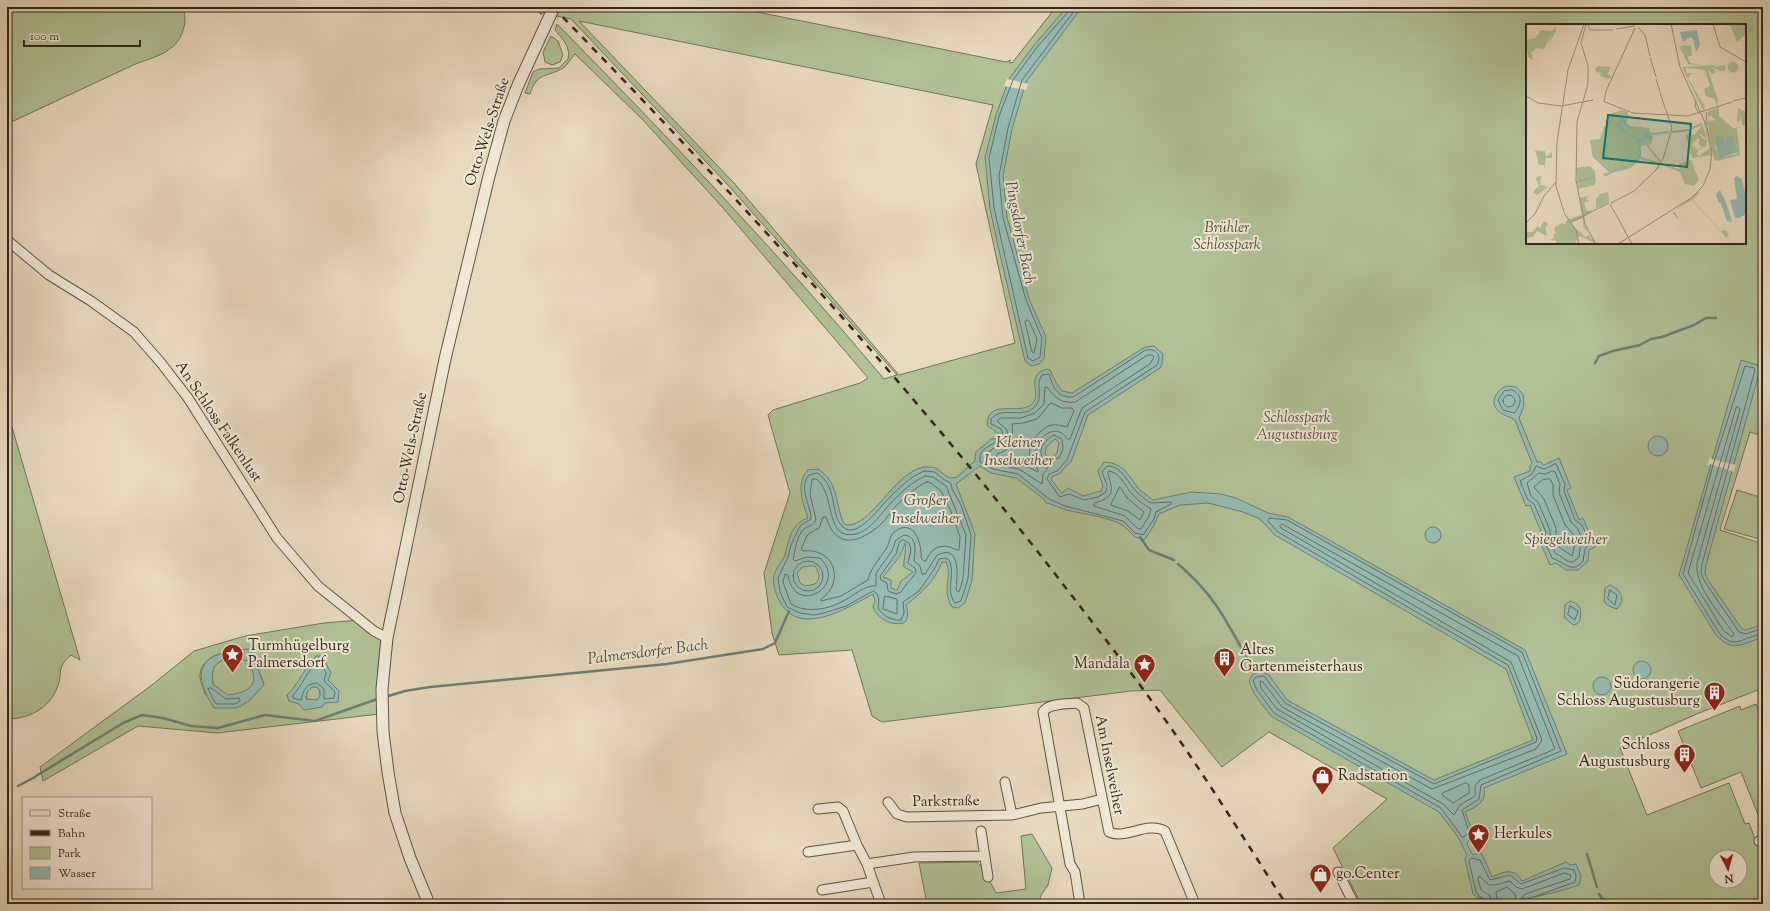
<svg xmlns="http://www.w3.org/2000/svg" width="1770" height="911" viewBox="0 0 1770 911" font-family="'Sorts Mill Goudy',serif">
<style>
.green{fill:#b1c196;stroke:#707458;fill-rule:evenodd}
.water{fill:#97bbb2;stroke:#6d7f75;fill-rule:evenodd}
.pier{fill:#e8dabf}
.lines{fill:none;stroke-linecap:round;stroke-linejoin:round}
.shore{stroke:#637066;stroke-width:1}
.stream{stroke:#6d7f75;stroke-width:2.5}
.minor-casing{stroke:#5d5342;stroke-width:11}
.tertiary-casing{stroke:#5d5342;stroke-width:13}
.minor{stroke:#f0e7d5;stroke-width:9}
.tertiary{stroke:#f0e7d5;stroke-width:11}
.rail{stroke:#2f2619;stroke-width:2.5;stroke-dasharray:7 7;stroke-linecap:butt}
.labels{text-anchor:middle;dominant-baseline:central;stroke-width:4;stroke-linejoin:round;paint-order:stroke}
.street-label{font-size:15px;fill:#2f2619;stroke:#f0e7d5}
.park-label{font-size:15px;font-style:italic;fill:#504d38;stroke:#f0e7d5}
.poi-label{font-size:15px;fill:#2f2619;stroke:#f0e7d5;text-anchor:start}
.water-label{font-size:16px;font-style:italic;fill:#494b3f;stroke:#f0e7d5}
.inset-river{fill:none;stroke:#97bbb2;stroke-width:2}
.inset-road{fill:none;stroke:#9e927d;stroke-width:1}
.view{fill:#0f766e;fill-opacity:0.15;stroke:#0f766e;stroke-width:2}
.inset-edge{fill:none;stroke:#2f2619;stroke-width:2}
</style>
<rect width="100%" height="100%" fill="#e8dabf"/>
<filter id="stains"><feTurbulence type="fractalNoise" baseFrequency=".005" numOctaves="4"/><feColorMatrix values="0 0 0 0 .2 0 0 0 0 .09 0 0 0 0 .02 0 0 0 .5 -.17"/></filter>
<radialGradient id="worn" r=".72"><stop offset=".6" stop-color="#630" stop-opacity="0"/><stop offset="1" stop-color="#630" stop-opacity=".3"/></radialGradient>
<path class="green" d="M7,7H183C188,21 183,39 171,48C159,58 142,60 129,67C88,86 48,105 7,124Z
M512,7H732L1006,62L1011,60L1009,62L1012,63L1056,7H1763V387L1759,402L1763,403V436L1750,432L1720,530L1763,544V688L1699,713L1620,748L1647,815L1729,783L1745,824L1749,823L1763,860V904H1361L1333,848L1387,799L1269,732L1222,767L1160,690L1131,691L882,722L872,716L852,650L779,655L772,633L764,573L790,493L768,415L773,410L860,383L868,378L723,208L643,120L575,54C571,58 568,65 563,68C547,78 537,71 530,94L525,93L533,72L539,69L559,68L568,59C571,47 562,38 555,30L557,24C670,139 781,256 884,379L897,375L727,184L571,19L542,13L541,15L539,12ZM579,21L993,105L976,164L1015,343L899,375L734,183ZM1527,25H1745V243H1527ZM1716,857H1740V881H1716Z
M551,36L558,41L563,55L560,62L552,65L545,62L543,52Z
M7,410L80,660L71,655C55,669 64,671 57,688C49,709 28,719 7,719Z
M1737,490L1763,498V540L1724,529Z
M359,620L381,638L377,687L379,714L217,733L138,726L43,781L40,767L152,685L194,651L245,636L324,623ZM250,649L264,684L249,701L205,694C204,689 200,682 200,676C200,653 234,650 250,649ZM328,680L321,707L289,701L287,695L296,687Z
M232,656L248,661C261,684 251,692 228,696L213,684C211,665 215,663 232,656Z
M312,687H317L320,691V697L317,700L306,699L307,692Z
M1756,704L1763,722V816L1759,817L1741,772L1701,788L1678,731L1740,706L1741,710Z
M1032,834L1052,868L1048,885L1041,895L1040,904H927L919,863L977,862C981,864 993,887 996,893L1026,889L1021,836Z"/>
<path class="water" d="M1067,7H1082L1026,82L1012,129L1003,176L1007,217L1029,299L1046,337L1044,358L1039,364L1031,366L1025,361L998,246L990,209L985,157L996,115L1009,79L1035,44Z
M1154,346L1163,354L1162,364L1160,368L1088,415L1071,462L1063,469L1061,473L1052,477L1051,480C1056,484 1058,490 1062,493L1068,488L1083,496L1101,491L1103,486L1098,471L1104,462C1123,463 1128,474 1138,488C1142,492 1148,496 1153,500L1192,492L1221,494L1236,498L1268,513L1288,517L1525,650L1567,754L1484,788C1487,802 1476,807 1465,812L1474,835L1470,837L1467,844L1472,854H1482L1492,877C1503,872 1514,867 1522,881L1566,862L1570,865L1576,864L1581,876L1579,885C1556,893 1490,911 1473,894L1465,859L1467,855L1458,837L1439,812L1271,716C1263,705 1252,694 1249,681L1253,674L1260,671L1269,675L1287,700L1434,780L1533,740L1506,669L1275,535L1263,522L1258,518L1243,512L1208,503L1180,505L1159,514L1153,527L1144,540C1129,536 1133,532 1122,525C1112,518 1079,513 1066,510C1059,508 1053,504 1046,503L1044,499L1016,478L991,473L980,466L956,484L975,534L972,580L965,603L958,608L952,607C941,589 953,578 946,562H942C935,581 921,593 906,605C908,612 909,618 904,623C891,626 878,619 873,607L875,601L873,594C847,608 798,639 779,600C776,594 772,583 774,576C775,569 782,562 785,555C789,539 791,524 808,518C803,503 795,484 808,470L818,469C838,482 835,501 843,522L846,525C872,527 894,472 924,467C928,467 933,467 936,468L946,476L951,478L957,477L975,461C975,449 977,451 985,445C989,441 989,438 996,439L999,434L987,425C988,399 1015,414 1029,406C1046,397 1022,376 1047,369L1050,370L1056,383L1062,391L1072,393L1145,347ZM1055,439L1059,442L1057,453L1053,457H1048L1045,454L1046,447ZM905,543C907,552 903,559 904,567L913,572L901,581L897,590L891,588V580L883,577L900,556ZM808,566H815C819,573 821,578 815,584L805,586L800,583L797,573L802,567Z
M1741,360L1761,366L1706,565L1705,573L1708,580L1742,629L1746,630L1763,624V637C1742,644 1733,653 1716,635L1679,575Z
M1507,386L1516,387L1523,394L1524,406L1519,418L1537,462H1541L1544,465L1559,458L1571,488L1567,490L1579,520L1583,518L1595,547L1589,550L1588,561L1578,570H1566L1556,563L1550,565L1538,537L1542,534L1530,505L1526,506L1514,477L1530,471V466L1532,463L1515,420C1511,417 1505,416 1501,413C1488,405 1495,390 1507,386Z
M1648 446a10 10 0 1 1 20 0a10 10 0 1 1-20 0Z
M1425 535a8 8 0 1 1 16 0a8 8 0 1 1-16 0Z
M1610,585C1620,589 1627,599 1617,609L1607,605L1604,601L1605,588Z
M1570,601C1583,605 1581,611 1580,621L1577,624L1573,625L1564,617L1565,605Z
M250,649L264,685L249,701L237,708H214C187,665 205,652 250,649ZM232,656L248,661C261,684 251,692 228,695L213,684C211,665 215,663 232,656Z
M316,656H322L331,673L328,680L339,691L338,702L325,703L322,707L304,710L299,704L289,701L287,695C299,684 304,668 316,656ZM312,687H317L320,691V696L317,700L306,699L307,692Z
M1633 670a9 9 0 1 1 18 0a9 9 0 1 1-18 0Z
M1593 686a9 9 0 1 1 18 0a9 9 0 1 1-18 0Z"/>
<path class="pier" d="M1007,79L1028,84L1026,90L1004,86Z
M1710,456L1712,459L1736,465L1734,472L1710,464L1707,466Z"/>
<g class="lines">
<path class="shore" d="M1070,7L1069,11L1038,46L1013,80L999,116L989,158L994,208L1028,358L1033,361L1040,357L1042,338L1026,300L1003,218L999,176L1008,128L1022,80L1077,7
M1027,320L1029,321L1037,339L1034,353L1032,352L1025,322Z
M1146,350C1157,348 1162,356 1157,365L1085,412L1067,460L1057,471L1049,474L1047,479L1060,497L1069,494L1084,500L1098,497L1106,492L1107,485L1102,472L1107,466C1122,466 1127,482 1136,491C1140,496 1146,500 1151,503L1171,502V504L1156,512L1154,519L1143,535L1135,533L1123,521L1065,506L1049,499L1018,474L993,469L980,462C978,444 997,447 1003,435L1001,429L991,424V419C1002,406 1020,418 1032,409C1046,400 1034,386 1042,375L1049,374C1053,387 1057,398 1073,397Z
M1148,355H1152L1154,357L1150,364L1082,408L1070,439H1067C1056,419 1029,442 1037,458C1039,463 1045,464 1048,468L1043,474L1042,484L1019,469L995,464L985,459V455L994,448L1001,445L1008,437L1007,430L998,422V420L1001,418H1021L1035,413L1044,404L1045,387L1048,388C1055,398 1062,404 1075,402Z
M1512,390C1524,395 1521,406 1514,413L1503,410L1498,400L1504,391Z
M1503 401a6 6 0 1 1 12 0a6 6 0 1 1-12 0Z
M1051,403L1062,408H1072L1074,411L1067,427C1062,426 1057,424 1052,425C1046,426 1043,430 1039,433C1027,445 1026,458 1038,469V472L1020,463L996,458L997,454C1015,448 1013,439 1012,424L1023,423L1037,419Z
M1738,407L1740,409L1697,563C1694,586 1721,615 1734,634L1732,637L1723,630L1688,573L1736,408Z
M1054,435L1062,439L1063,449L1059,458L1049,461L1042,457C1038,448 1046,439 1054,435Z
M1556,464L1565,484L1564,491L1575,520L1582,525L1590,543L1585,549L1583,561C1572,575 1563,561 1552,558L1544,540L1546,532L1534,504L1528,500L1520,481L1532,474L1536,466L1544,469Z
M924,471L935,472L943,479L951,483L952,489L961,505L971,535L968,579L961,601L955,603C945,591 956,573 949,560L945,558L939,559L935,568L919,591L903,602L904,613L901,620C893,621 880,615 878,607C879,601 880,594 873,591L846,606L824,613L814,615L800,613L787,607L780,592L778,578L788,557L791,545L800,526L811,519C811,505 798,488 809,475L817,473C839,487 829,514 843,527C857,540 880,507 888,499C899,488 910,477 924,471Z
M1109,471C1121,472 1126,489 1133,495C1138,501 1145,505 1151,509L1149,516L1141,529H1138L1125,516L1094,506V503C1117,497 1112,490 1108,473Z
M1553,471L1555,472L1560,484L1559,493L1571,522L1578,529L1583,542L1580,548L1579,557L1573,562C1566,563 1561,555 1555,553L1550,540V530L1538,502L1531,496L1527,483L1539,473L1545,474Z
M925,476L933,477L946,486L966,535L963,579L959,592L956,590C957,578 962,543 937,555L925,574H922L920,566L914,561C915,551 918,537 904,535L896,540L892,551L876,573V586C864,585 855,595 845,600C830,609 807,614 791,604L783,582L785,574L788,575C795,618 849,585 820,558L807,557L795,561L793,559C795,551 797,535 804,529C809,525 813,526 816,520L810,494L812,479H816C833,490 827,530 845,534C866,539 879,515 891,503C901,492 912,482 925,476Z
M1550,479L1553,484V495L1565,525L1573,534L1576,540L1572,556L1559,547L1556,540V528L1544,499L1534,487L1542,480Z
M927,482L931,483L941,491L950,509L960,537L959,550C955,550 953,548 950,547C938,544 930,550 926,561H924L921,558C922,543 914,517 894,532C889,537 890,543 886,549C879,560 871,567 868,580L841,596L821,601V599C846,582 834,547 803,551L801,549L808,534L819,528L823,517H826C836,550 859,543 880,525C886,520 890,512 896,506C905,497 915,487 927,482Z
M1120,487L1127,498L1144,512L1140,520L1128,511L1111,505Z
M1270,518L1287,520L1522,652L1561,751L1481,785L1479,799L1462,810L1469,832L1464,837H1462L1441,808L1274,713L1257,690L1253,681L1256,677L1264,676L1285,703L1434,784L1536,742L1537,738L1508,665L1278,532L1268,521Z
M1282,524L1518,656L1555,749L1480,780L1475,786V796L1460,805L1454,815L1443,804L1277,709L1261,688L1260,681L1263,682L1282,707L1432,789L1536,749L1542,740L1511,662L1281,528L1280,526Z
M903,540L909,543L911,550L908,563L915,568L916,572C912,580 905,584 901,592L896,594L888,591L887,583L881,580L880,576L896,554L899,543Z
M793 576a15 15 0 1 1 30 0a15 15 0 1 1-30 0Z
M1610,590L1617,595L1615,605L1608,599Z
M885,596L897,599V614L883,609Z
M1570,606L1578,611L1575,620L1568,615Z
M1763,628L1746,634L1739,632L1705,582L1701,573L1702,564L1755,370L1754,368L1745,366L1713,465L1683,574L1719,633C1735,651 1744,636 1763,634
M318,661H320L326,673L324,681L335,692L334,698L324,699V689L317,683C305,684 304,690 301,700L293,698V695C303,685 307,670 318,661Z
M211,688L226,699L239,698L240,701L235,704H216L208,689Z
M1466,783L1469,785V793L1453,803L1442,795L1443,793Z
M1487,904L1486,900L1479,896L1476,892L1469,861L1471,858L1480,860L1490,880L1510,875L1521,884L1564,868L1574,870L1576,876L1575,882L1528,899L1525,904
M1492,904L1490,896L1481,890L1478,879L1479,876L1489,885H1495L1510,881L1516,887L1522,889L1564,873L1571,875L1570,879L1525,894L1521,899L1520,904
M1498,904L1496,892L1507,887L1516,895L1514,904"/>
<path class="stream" d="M1595,363L1599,356L1613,351L1640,345L1651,339L1662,337L1694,325L1706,318H1716
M1761,366H1763
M1140,537L1149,550L1174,560
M1178,564C1214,594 1227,622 1249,662
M385,697L405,691L430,687L667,664L763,649L775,643L789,611
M36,776L123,723L142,715L163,718L191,726L218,728L265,715L315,721L380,698
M18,786L35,777
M7,792L11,790
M1587,854L1597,887
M1599,894L1606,904"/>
<defs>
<path id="minor" d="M7,240L49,275L91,301L134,332L161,363L188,398L277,538L318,586L374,631L387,638
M1005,782L1012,815
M888,802L897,814L907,817L1012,815L1041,808L1083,804L1102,799
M818,809L838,807L843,811L857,845L867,864L881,904
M981,831L988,877
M1759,841L1763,839
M808,852L857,845
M867,864L914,857L985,856
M1338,872L1354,904
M822,890L873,882
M1080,904L1075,872L1070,864L1043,712C1048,703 1068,704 1077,703L1084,708L1109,832C1125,840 1147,821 1165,831L1195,904"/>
<path id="tertiary" d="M429,904L410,858L395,813L388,772L383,732L382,689L387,638L445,359L489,176L504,121L518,85L554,7"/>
</defs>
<use href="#minor" class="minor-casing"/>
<use href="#tertiary" class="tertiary-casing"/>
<use href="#minor" class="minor"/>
<use href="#tertiary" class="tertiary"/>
<path class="rail" d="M553,7C731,190 903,377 1059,579C1099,631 1140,683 1178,738C1215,792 1250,848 1286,904"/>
</g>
<defs>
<symbol id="sight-pin" viewBox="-11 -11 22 30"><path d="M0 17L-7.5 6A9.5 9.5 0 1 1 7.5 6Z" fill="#8f2418" stroke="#f0e7d5"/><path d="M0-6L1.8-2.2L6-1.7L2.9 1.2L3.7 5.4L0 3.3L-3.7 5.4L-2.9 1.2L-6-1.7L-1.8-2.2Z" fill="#fff"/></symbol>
<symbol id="building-pin" viewBox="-11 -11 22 30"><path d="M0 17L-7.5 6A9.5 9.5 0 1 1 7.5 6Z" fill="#8f2418" stroke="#f0e7d5"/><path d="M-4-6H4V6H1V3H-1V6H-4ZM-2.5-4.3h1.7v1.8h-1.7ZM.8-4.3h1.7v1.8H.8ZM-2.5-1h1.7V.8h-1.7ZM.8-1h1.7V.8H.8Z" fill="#fff"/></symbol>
<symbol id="shop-pin" viewBox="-11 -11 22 30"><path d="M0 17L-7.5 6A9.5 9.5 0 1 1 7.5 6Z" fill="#8f2418" stroke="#f0e7d5"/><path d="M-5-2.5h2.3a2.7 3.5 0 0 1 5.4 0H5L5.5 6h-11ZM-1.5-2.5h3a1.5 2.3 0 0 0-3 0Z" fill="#fff"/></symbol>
</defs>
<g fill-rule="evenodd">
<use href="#sight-pin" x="220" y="642" width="25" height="34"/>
<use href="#building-pin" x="1212" y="646" width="25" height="34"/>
<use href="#sight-pin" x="1132" y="652" width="25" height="34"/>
<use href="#building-pin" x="1702" y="680" width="25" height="34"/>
<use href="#building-pin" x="1672" y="742" width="25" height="34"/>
<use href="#shop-pin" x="1310" y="764" width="25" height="34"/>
<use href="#sight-pin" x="1466" y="822" width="25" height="34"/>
<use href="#shop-pin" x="1308" y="862" width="25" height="34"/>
</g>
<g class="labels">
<g class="street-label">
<text transform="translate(488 132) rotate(-72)">Otto-Wels-Straße</text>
<text transform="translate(218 422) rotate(56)">An Schloss Falkenlust</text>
<text transform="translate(411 448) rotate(-78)">Otto-Wels-Straße</text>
<text transform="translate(1109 765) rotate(79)">Am Inselweiher</text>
<text transform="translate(946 802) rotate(-1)">Parkstraße</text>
</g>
<g class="park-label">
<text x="1227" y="228">Brühler<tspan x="1227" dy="17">Schlosspark</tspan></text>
<text x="1297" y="418">Schlosspark<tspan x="1297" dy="17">Augustusburg</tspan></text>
</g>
<g class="poi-label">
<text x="248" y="646">Turmhügelburg<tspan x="248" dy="17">Palmersdorf</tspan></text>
<text x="1240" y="650">Altes<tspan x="1240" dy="17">Gartenmeisterhaus</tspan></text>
<text x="1130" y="664" text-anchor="end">Mandala</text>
<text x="1700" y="684" text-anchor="end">Südorangerie<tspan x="1700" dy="17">Schloss Augustusburg</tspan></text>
<text x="1670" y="745" text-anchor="end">Schloss<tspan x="1670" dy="17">Augustusburg</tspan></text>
<text x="1338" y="776">Radstation</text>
<text x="1494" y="834">Herkules</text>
<text x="1336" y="874">go.Center</text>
</g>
<g class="water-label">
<text transform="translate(1019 233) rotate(79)">Pingsdorfer Bach</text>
<text x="1019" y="443">Kleiner<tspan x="1019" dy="18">Inselweiher</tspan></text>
<text x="926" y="501">Großer<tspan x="926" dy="18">Inselweiher</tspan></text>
<text x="1566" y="540">Spiegelweiher</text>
<text transform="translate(648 653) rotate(-7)">Palmersdorfer Bach</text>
</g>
</g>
<g transform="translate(1526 24)">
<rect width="220" height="220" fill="#e8dabf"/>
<path d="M220,0V10L211,18L204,1ZM29,2L30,7L22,21L27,8L18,25L9,24L8,27L5,28L7,36L2,33L0,16L9,14L15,6L27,7ZM165,21L166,32H162V35L164,39L175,41L162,40L153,22ZM201.5 43a5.5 5.5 0 1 1 11 0a5.5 5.5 0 1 1-11 0ZM188,41L189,43L199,41L200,46L194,47L186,43L190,48L186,50L181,44L192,76L191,83L189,75L180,72L178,65L184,62L179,46L160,44V49H166L162,54L179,83L178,88L156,43ZM72,42L85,43L81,50L86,53L83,55L74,52L75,49L70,48L69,45ZM193,83V92L207,104L216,103L211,104L214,131L191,137L188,135L182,101V97L190,96L184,91L183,94L181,88ZM208,108L205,116L211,130L197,133L190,125L188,116L194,109L193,113H197L201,121L203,117L200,113H205ZM212,84L220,88V101L217,102L214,92V97L211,98ZM96,86L101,88L103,92L100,99L104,102L123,104L124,108H127L126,119L122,121L135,137V139L153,145V140L165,136L173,156L168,162L159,160L154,148L135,141L131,146L132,140L114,135L105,144L86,149L79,153L77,150L83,148L67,133L64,116L74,115L78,103L82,101L80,96L83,97L81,91ZM120,121L127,130L133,138L115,133V122ZM176,90L182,107L185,123L186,131L166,134L160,111L163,109L168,111L176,102L177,101L178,106L180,111L181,115L173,109L177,115H180L176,118L181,115L180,122L173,126L172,123L174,125L178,122L175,123L172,118L174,117L172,114L166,121L173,127L170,129L173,132L184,124ZM9,126L19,127L20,133L26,128V134H20L18,147V141H13ZM64,142L69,147L70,158L68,161L52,165L53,173L50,144ZM15,151L14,161L22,163L11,171L7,168L13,162L10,154ZM176,165L167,176L200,213L195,207L200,206L203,211L200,214L206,220L166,176L148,187L154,196L146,189ZM82,168L83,178L70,184V174L73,173V170ZM63,172L60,175L63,177L58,179L61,187L66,186L58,194L59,198L57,196L63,211L71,220L53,212L49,220H30V217L24,216L28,214L27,210L30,209L28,204L31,202L36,199L39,201L41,196L55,191L56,193L53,174ZM57,194V202L63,211L59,213L44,199ZM18,197L22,200L19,203L21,212L11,207L7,213L0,214V208H6L12,202L14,204Z" fill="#b1c196" fill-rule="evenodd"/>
<path d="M171,6L174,21L170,28L167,15L164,13L157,18L154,8ZM91,93H96L104,103L105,105L97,99L92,100L105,112H109L117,116L119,109L127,112L125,117L123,114L114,119L115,130L113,134L110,137L102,143L86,148L79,144L67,133L65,125L74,139L86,147L109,137L114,129L113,119L108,120L113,115L105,113L92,105L91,99L96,96ZM208,108L206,116L212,128L194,134L188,115L195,109L194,113H197L201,121L200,113H205ZM211,152L216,155L220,174V190L213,194H209L204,176L211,175L208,154ZM194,166L200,178L206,198L201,197L195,180L192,177L190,170Z" fill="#97bbb2"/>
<path class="inset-river" d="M164,105L176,100M146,108L163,106M127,110L143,108M50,158L69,153"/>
<path class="inset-road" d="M60,0L55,19L62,42V60L51,98L50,157L59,200L70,220M62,0L64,6H87M187,0L194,23L220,38M112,3L119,11L124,32M90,5L109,2M124,33L130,53M130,55L134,68M0,72L12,79L35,82L67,76M170,76L169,82L173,90M207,77L220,74M78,78L80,67L109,4M79,78L107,89L162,92L206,78M180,88L181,101M85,179L108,167L129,147L137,135L146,104L134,69M84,180L106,220M38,188L30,162L31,118L42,46L58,0M38,189L50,206L53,220M45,198L83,179M0,199L9,190L18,172L30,158M92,220L165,174L177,162L184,145L186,127L181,103L154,43L145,0"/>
<path class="view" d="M82,91L165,100L161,143L77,134Z"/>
<rect width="220" height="220" class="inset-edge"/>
</g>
<rect width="1770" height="911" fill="none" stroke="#e8dabf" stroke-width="24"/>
<rect x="8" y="8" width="1754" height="895" fill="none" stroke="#2f2619" stroke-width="2"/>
<rect x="12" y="12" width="1746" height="887" fill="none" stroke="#2f2619"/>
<rect x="22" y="797" width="130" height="92" fill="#f0e7d5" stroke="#a39a8a"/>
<rect x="30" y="810" width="20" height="6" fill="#f0e7d5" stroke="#a39a8a"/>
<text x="58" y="817" font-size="12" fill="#2f2619">Straße</text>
<rect x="30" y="830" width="20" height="6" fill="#2f2619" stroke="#a39a8a"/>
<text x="58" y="837" font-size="12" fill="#2f2619">Bahn</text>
<rect x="30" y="847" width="20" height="12" fill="#b1c196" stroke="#a39a8a"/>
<text x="58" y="857" font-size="12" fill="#2f2619">Park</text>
<rect x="30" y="867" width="20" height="12" fill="#97bbb2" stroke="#a39a8a"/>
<text x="58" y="877" font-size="12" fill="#2f2619">Wasser</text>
<g transform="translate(1728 869) rotate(174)"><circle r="19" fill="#f0e7d5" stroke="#a39a8a"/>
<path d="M0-3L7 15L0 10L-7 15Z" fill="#8f2418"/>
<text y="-6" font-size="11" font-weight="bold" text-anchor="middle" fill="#2f2619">N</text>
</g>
<path d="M24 40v6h116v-6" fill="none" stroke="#2f2619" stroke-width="2"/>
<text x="30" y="40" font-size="12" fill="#2f2619" stroke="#f0e7d5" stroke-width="3" paint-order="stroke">100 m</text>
<rect width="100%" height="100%" filter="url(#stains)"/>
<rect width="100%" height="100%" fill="url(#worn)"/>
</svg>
